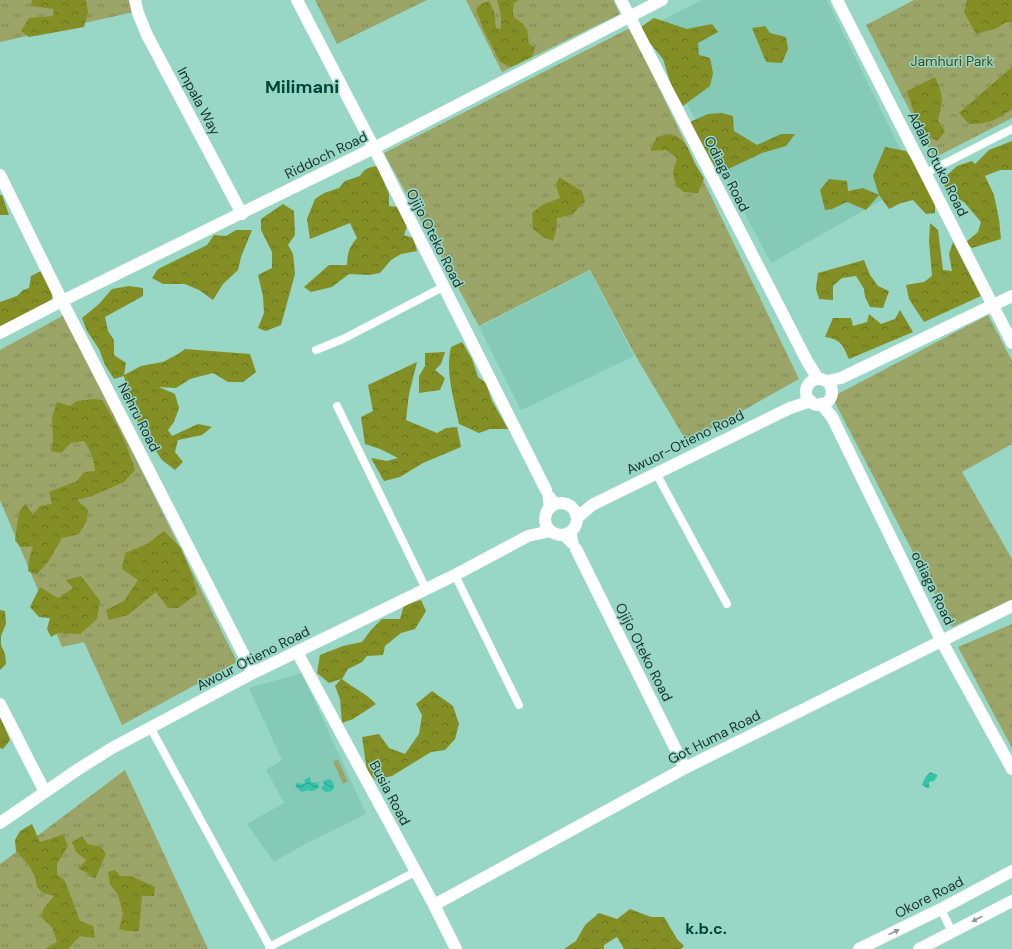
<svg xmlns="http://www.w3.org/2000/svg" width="1012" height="949" viewBox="0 0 1012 949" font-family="'DM Sans',sans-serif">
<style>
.built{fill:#84cab7}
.grass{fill:url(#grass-tufts)}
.forest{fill:url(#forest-crowns)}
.pitch{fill:#9ba567}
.water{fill:url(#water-waves)}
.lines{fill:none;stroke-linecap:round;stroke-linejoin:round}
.street{stroke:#fff;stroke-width:8}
.secondary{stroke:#fff;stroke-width:12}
.oneway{fill:#8c9896}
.labels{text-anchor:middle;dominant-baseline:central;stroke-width:3;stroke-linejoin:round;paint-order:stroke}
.park-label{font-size:14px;fill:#454a21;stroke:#98d6c5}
.street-label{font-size:14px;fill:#19322c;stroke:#98d6c5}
.quarter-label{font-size:16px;font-weight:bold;fill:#004639;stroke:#98d6c5}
.district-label{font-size:18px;font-weight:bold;fill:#004639;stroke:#98d6c5}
</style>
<defs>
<pattern id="grass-tufts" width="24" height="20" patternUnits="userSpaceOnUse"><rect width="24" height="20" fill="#9ba567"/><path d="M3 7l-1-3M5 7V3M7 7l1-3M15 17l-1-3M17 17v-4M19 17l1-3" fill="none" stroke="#7e8755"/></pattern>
<pattern id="forest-crowns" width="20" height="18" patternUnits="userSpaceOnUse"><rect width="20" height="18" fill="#838e24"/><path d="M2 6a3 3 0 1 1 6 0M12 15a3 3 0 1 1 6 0" fill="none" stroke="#6a751f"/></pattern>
<pattern id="water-waves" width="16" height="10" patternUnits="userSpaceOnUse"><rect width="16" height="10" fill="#34c4a7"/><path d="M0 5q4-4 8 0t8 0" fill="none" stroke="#2ba088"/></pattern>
</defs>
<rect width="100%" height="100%" fill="#98d6c5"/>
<path class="built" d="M702,0H827L916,181L771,263L647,28Z
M590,271L634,356L521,410L479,327Z
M302,673L366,814L305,844L274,862L247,824L284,803L266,770L282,760L249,688Z"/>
<path class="grass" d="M0,0H132L134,12L0,42Z
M315,0H427L337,44Z
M466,0H613L620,14L502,72Z
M914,0H1012V118L934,158L866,25Z
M630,28L799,379L687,442L635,355L590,270L479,326L384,153Z
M64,315L237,662L122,725L84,642L62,647L0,500V350Z
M988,315L1012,361V444L962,472L1012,559V600L952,627L832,397Z
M1012,624V748L958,647Z
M125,770L208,949H0V864Z"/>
<path class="forest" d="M32,0H86L88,12L84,27L29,37L21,31L29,18L53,16L54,9L31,6Z
M497,0H519L514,3C510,22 519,17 526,28C529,33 528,39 529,45L535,47L532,57L511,67L500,62L483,29L476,9L481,4L489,1L494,11L496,28L501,29V14Z
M967,0H1012V23L1007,22L995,29L976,34L964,12Z
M654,18L687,29L712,24L718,32L698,43L699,55L710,58L713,73L710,86L683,106L671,85L663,59L649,42L641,27Z
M765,26L770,33L786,37L788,49L782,63L766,62L752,28Z
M1012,67V109C997,120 988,124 969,124L959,113Z
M935,77C944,96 943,100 938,120L945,132L937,141L920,132L907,91Z
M722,113L733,116L734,131L757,145L781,134H795L786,146L762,153L726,170L715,167L690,122L708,114Z
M670,134C687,139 688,149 695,164C698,169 701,173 704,178L698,193L684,192L676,186L673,173L677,158L666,150L650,151L657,137Z
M1012,141V170H1000L985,176L994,195L999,219L1001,239L972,248L966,242L978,232L981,222L964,202L946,192L943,179L957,166L972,161L975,164L989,150Z
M885,147L906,151L935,191V213L926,214L913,200L901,203L889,209L879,195L866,210L847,202L832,209L825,210L820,190L829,179L847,181L848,191L863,188L879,195L873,176Z
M377,166L389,194V206L398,207L407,226L404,235L413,238L417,251L401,254L391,260L380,273L369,275L349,274L332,287L311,292L304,287L329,265H347C348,252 348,249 357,238L350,223L310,239L307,219L315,199L324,193L339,188L345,181L360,176C364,169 369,167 377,166Z
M559,177L582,191L585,201L573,214L557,218L556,231L553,241L543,237L533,229L532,213L542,205L560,198L556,186Z
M0,195H2L9,215H0Z
M283,204L294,211L295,235L288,245L293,254L295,274L281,325L266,331L258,328L264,313L263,296L258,275L272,268V252L261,230V219Z
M930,223L938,230L943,270L952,271L949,254L953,242L981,296L924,322L909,299L906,285L924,282L932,276L929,241Z
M236,230H252L241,257L238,270L223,284L213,300L199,290L185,284H163L152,278L158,269L207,245L214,235L226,236Z
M864,260L870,275L878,286L889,291L883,308L870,307L865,297L864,289L856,276L842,278L833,286V300L819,299L816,289L818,273Z
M41,271L52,292V302L0,329V302L17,296L23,290L29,288L31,276Z
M129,286L143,288V296L105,317L108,331L114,340V355L126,363L124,375L141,366L163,362L178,354L185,349L250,354L256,372L243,382H228L213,373L190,379L176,388L159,387L175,394L179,408L174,422L168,430L172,436L198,424L212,427L202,435L178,440L175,452L183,462L175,470L162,460L138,425L136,410L129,404L127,389L124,376L114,379L105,365L99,349L87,331L82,318L99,304L112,289Z
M900,310L913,332L849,359C843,346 841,339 825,337L833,318H851L853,326L867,322L869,314L881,324L895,319Z
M462,342L472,359L478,377L486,383L492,401L508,429H490L479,433L459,424C454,399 445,373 451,347Z
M445,352L441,364L435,370L445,378L440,390L419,393V376L425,366V353Z
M417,362L409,394L406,420L437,433L446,428L457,427L461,447L423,463L400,477L384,481L371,458L387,461L398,458L380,449L365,444L361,417L373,411L368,385Z
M94,399L102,400C117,423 127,444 135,470L124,482L92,496L77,500L88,510L87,520L79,534L62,538L48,562L36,575L28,571L30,555L33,546L20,547L15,540L19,512L25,504L33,514L40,506L52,504L49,492L77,481L84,472L95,471C94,459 91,451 84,441L71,443L61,453L51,451L53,440L52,417L57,402L70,406L77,401Z
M164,531L181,548L193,577L197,594L178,608H168L156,592L128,615L109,620L106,610L124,601L138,580L122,569L125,553L147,544Z
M81,576L100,601L97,619L80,634L58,633L51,637L47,629L50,618L39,617L30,607L40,587L58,598L73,588L66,580Z
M421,600L426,611L415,629L401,633L385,646L383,655L367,656L362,662L348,669L342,679C353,688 366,693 376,704L353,719L342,723L340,699L335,686L341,679L329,683L317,673L320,655L343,646L362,642L371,630L382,619H400L404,605Z
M0,610L5,611L6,624L1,636V645L5,654L6,664L0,670Z
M432,691L453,706L459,724L455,739L445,750L431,752L392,776L375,780L367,771L362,737L379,734L389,748L405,754L419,734L422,715L416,704Z
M0,716L10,740L3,749L0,748Z
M32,824L40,842L50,839L63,834L68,846L57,864V874L65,881L80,921L93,926L95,938L80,936L68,949H45L57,942L52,927L41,917L44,908L54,896L43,893L37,887L35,877L30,867L16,851L15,840L20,831Z
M82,836L88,844L101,847L106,854L95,879L86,872L78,869L86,860L76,852L72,842Z
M115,870L120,876H131L155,887L154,896H142L139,931H127L119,929L123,914L118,895L110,884L108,872Z
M630,909L651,917H664L677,939L684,946L681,949H624L617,937L604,945V949H564L576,941L585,925L599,913L617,919Z"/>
<path class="pitch" d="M338,760L348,782L343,784L333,761Z"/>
<path class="water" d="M930,772L937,775V777L934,781L929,782V786L931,787L927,788L922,785L925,778Z
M310,777L311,782L316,783L320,782L321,783H318L319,788L313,791H309L308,790L301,792L300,790L295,787L297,783L304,784L305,781L304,780Z
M330,779L333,782L334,787L332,791L325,792L321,788L324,785L323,781Z"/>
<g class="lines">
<path class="street" d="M926,173L1012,129
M316,350L343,339L443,287
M337,406L426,589
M656,473L727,604
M546,490L548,509
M546,490L557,503
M572,530L576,549
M561,535L576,549
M455,575L519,705
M150,727L271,949
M941,909L952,932
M269,947L415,872"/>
<path class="secondary" d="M135,0L138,13L147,35L242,214
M297,0L374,148L546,490
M621,0L807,361L818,379
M837,0L1012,343
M0,175L62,301L253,673
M0,333L62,301L374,148L662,0
M806 392a13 13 0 1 1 26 0a13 13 0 1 1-26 0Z
M827,381L841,378L1012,296
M821,404L832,417L942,642L1012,769
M545 519a16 16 0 1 1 32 0a16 16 0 1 1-32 0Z
M577,518L592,505L790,408L811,401
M576,549L685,768
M297,652L434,905L456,949
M0,704L45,792
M0,823L77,770L112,748L253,673L455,575L528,536L550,531
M434,905L685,768L1012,606
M859,949L941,909L1012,871
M919,949L1012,901"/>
</g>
<defs><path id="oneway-solid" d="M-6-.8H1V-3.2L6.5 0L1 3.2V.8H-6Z"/></defs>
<g class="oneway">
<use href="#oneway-solid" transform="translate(977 919) rotate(152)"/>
<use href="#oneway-solid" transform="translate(894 932) rotate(-26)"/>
</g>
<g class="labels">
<g class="park-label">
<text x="952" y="61">Jamhuri Park</text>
</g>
<g class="street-label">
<text transform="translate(199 101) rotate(62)">Impala Way</text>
<text transform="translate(326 155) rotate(-26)">Riddoch Road</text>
<text transform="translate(938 164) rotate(63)">Adala Otuko Road</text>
<text transform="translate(727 174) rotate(63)">Odiaga Road</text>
<text transform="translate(435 238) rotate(63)">Ojijo Oteko Road</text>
<text transform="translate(139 417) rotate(63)">Nehru Road</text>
<text transform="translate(685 442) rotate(-26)">Awuor-Otieno Road</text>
<text transform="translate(933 588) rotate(64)">odiaga Road</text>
<text transform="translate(644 652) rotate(63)">Ojijo Oteko Road</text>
<text transform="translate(253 658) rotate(-27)">Awour Otieno Road</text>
<text transform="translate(714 737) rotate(-27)">Got Huma Road</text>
<text transform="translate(390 793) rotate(62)">Busia Road</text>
<text transform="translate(929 897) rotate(-27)">Okore Road</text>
</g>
<g class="quarter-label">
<text x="706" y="928">k.b.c.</text>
</g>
<g class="district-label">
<text x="302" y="87">Milimani</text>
</g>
</g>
</svg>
